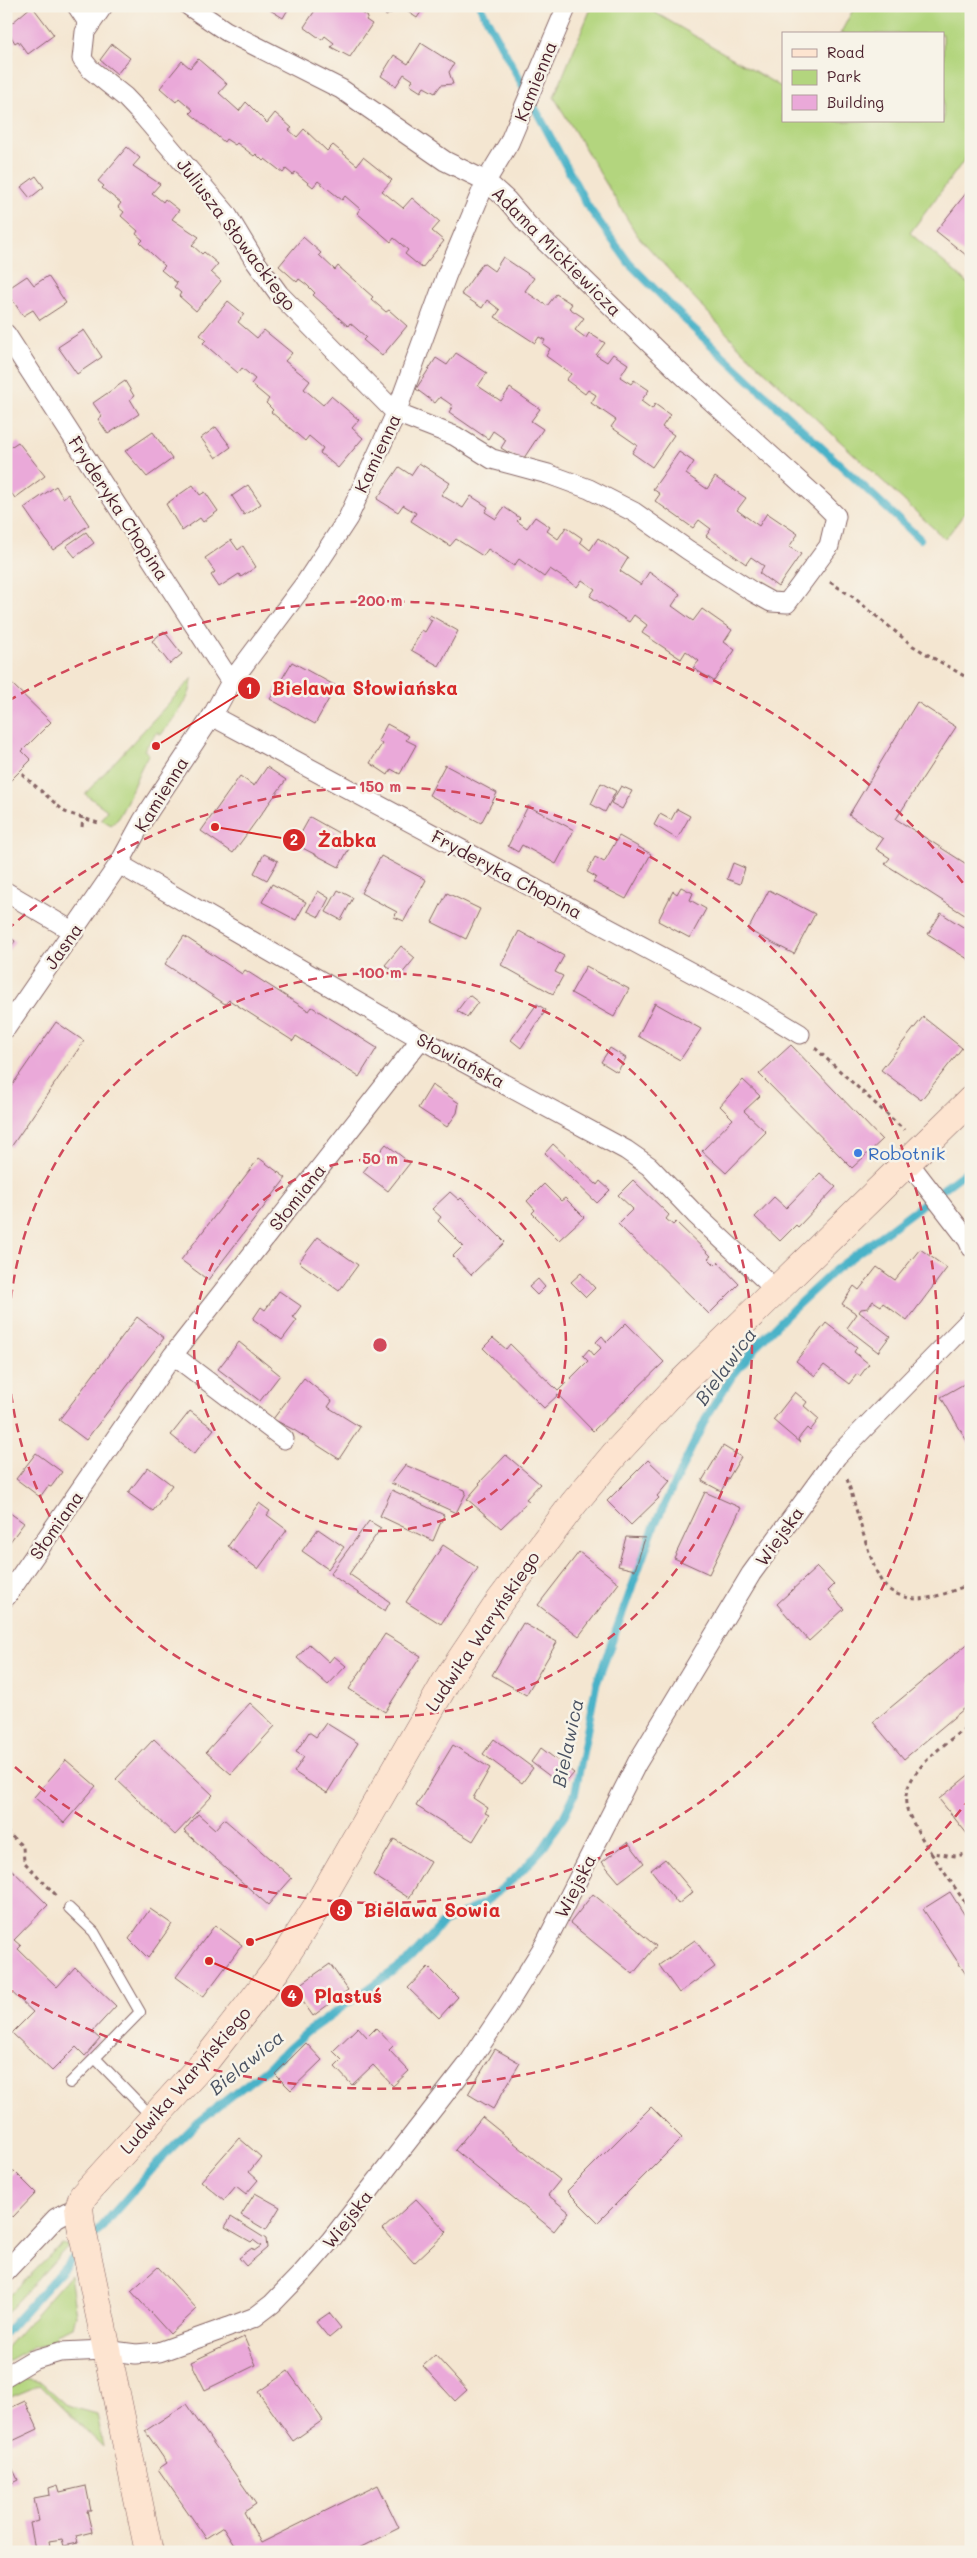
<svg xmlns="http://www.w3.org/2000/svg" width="977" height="2558" viewBox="0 0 977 2558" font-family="Mali,sans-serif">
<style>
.green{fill:#b3d57e;stroke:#7e7a54}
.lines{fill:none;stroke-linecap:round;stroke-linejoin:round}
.stream{stroke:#49b2c8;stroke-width:8}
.building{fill:#eaa9d9}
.service-casing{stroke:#866565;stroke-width:12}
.minor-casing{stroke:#866565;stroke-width:21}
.secondary-casing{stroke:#866565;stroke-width:29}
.path{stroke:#866565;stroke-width:3;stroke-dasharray:4 4;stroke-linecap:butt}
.service{stroke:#fff;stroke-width:10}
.minor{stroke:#fff;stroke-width:19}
.secondary{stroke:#fde4d0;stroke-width:28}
.ring{fill:none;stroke:#d1495b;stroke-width:2.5;stroke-dasharray:9 6}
.shop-dot{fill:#3f7fe0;stroke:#f7f3e8;stroke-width:2}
.labels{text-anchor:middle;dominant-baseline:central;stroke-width:5;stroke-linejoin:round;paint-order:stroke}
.street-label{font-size:18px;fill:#4a1f2b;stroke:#f7f3e8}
.shop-label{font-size:18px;fill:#366cbe;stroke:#f7f3e8;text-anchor:start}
.water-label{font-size:19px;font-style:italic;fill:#4a5262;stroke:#f7f3e8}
.centre{fill:#d1495b;stroke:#f7f3e8;stroke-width:2.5}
.ring-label{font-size:15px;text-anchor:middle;font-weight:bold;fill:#d1495b;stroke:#f7f3e8;stroke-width:5;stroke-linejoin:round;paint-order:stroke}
.leader{fill:none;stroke:#d62828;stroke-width:2}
.callout-dot{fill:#d62828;stroke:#f7f3e8;stroke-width:2}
.mark-label{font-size:15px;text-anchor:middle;font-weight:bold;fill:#fff}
.callout-label{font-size:19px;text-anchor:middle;font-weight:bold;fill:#d62828;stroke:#f7f3e8;stroke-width:5;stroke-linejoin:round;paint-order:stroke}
</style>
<rect width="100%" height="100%" fill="#f7f3e8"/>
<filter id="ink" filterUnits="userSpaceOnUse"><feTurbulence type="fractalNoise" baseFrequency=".02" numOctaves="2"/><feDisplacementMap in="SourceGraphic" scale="10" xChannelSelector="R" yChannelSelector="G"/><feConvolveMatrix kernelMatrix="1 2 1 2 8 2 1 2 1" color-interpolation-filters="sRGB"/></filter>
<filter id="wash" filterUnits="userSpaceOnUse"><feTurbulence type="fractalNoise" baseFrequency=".0096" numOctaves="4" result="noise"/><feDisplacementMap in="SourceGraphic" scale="20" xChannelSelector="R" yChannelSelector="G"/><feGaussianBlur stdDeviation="1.12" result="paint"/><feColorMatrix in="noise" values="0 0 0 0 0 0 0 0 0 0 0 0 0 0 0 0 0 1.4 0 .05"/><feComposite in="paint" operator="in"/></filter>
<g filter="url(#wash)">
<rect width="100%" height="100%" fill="#f4e6d1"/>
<path class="green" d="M592,6H644L783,88V121H943V34H840L855,6H971V151L910,233L971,286V505L945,539L742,350L637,235L554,97Z
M192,678C192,700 174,717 161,735L157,732L144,750L149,754C136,772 125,816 111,825L101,819L107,810L85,794Z
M62,2244L68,2246L6,2314V2299Z
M70,2275L76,2315L73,2327L55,2334L57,2342L31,2348L6,2362V2348Z
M24,2379L41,2382L68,2406L97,2414L103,2447L40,2385L6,2399V2389Z"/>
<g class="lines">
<path class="stream" d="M480,6L587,205L629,263L692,327L920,539
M90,2240L163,2157L199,2121L265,2070L306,2033L410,1959L443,1923L484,1903L516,1877L544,1847L563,1818L575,1793L596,1685L655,1524L707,1416L731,1378L759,1343L793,1309L835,1270L971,1168
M6,2332L80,2250"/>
</g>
<g id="blocks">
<path class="building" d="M32,6L54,35L28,54L18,41L15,43L6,28Z
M273,6H290L283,18L270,10Z
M318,6H352L368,17L366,20L372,24L350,57L331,47L334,43L325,36L322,40L304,27Z
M381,6H403L386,16Z
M412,6H425L417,18L408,12Z
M421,43L454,64L449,72L453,84L441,85L435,93L424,87L421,92L410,85L413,80L404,74L396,86L381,76L394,55L408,64Z
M112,44L130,58L117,74L100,60Z
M198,59L227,84L219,93L239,111L246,102L267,123L275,113L292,128L289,130L297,137L304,129L327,151L333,145L357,165L363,157L392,180L382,191L403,208L412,198L440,222L432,231L444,241L422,268L405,254L408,250L394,238L391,242L357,213L360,209L345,196L342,200L318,181L313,187L295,172L293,175L286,169L283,173L265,159L263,161L256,154L254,156L237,143L235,145L226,139L224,142L190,113L193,110L179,98L176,102L160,88L182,61L190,68Z
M127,147L140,158L133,166L160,184L152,193L163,202L165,199L179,210L172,219L199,237L192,245L202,254L204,252L218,264L211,272L221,281L196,311L179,296L181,293L174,287L177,283L161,270L165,266L140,243L143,240L136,234L138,231L121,216L124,212L118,207L121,203L102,188L104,186L98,181Z
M36,176L44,187L30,198L21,187Z
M971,187V259L936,231Z
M303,237L321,253L319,255L335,270L338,266L373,297L371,299L379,306L386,312L389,310L407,326L382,356L363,340L366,337L350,323L348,326L313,295L315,293L307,285L299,279L297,282L279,266Z
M503,257L534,278L525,291L547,306L556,294L572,304L569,308L584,318L575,330L586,338L589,333L605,343L596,355L607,362L613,354L628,364L620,377L631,384L634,380L649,390L641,401L652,409L655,404L670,415L662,427L674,435L652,467L632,453L637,445L611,427L616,420L591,403L596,395L588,390L585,394L566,380L571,374L546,356L550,349L543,344L545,340L539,337L535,343L495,317L500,310L487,300L482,308L461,294L483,263L494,271Z
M27,276L34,285L48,276L66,303L40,320L33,310L23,316L6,290Z
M228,301L244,314L238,322L257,338L264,330L292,353L285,361L310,381L304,389L323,405L331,396L359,420L352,428L363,438L338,468L320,453L323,448L309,436L305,441L271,412L273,410L266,403L269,399L251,384L255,379L242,368L238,373L203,343L206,340L200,335Z
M84,330L102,357L77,374L58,347Z
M456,353L487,373L478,386L501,401L510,388L540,409L531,421L543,429L522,461L501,448L506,440L493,431L488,439L449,412L453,406L446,401L440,397L435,403L416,389L436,358L447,365Z
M125,381L134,396L130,399L139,414L108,434L98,419L102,416L93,403Z
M216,427L231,447L216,458L201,438Z
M153,432L172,459L147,477L125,451Z
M18,442L45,476L15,498L6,486V450Z
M679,452L694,462L686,474L707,489L715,477L746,498L737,510L759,526L767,513L798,534L789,547L801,554L778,587L759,573L764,566L751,557L746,564L706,536L711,529L699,520L693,528L655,501L660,494L653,489Z
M419,463L450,483L441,495L463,508L471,496L488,507L485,512L496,519L504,507L520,518L517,521L527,528L535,517L550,527L547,531L558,539L566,527L582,538L580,542L590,550L598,538L628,558L620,571L641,585L649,572L680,594L672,606L693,621L702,609L732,630L724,642L735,650L714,681L693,668L699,661L686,651L681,659L642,633L647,625L634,615L629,622L590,596L595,589L582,580L577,587L550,569L544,577L519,559L514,566L488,549L483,556L456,539L450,546L411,521L416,513L403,505L398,512L377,499L399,467L411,475Z
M193,485L200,495L205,492L218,511L203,522L200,518L182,531L166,504Z
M248,485L261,504L244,515L232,496Z
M56,486L63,498L68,494L89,525L53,550L24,508Z
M86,532L94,543L75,557L66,546Z
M231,540L238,550L243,546L256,567L241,577L239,574L219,587L211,575L215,572L205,558Z
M430,615L458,631L439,666L411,650L422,630L425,632L432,620L428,618Z
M164,631L182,654L170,664L152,641Z
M292,662L336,686L315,724L270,699Z
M12,684L51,722L22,751L31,760L10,781L6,777V687L8,689Z
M917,702L956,727L896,819L971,867V919L885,864L890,858L876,849L883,839L849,815Z
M387,724L409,736L406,740L416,745L400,774L391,769L388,775L370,763L382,744L378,741Z
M445,765L497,793L481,823L429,795Z
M267,767L286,780L233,853L201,831L240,776L254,786Z
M601,783L616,791L605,812L591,804Z
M621,786L632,791L622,809L611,803Z
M528,806L574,830L556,864L522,845L518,852L508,846Z
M677,809L690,816L677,839L654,825L660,814L671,820Z
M310,817L353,841L339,867L295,844Z
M619,836L651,854L626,899L593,882L596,877L587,872L595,857L604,862Z
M264,854L278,861L267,880L254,873Z
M381,856L426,880L404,921L394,917L397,912L361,893Z
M733,863L745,868L740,884L727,879Z
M272,884L306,902L296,920L262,902Z
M681,887L693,893L690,900L706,909L690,938L658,921L673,891L677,894Z
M338,890L353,898L341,920L326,912Z
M769,890L815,914L794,954L748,930Z
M318,891L329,898L319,917L307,911Z
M447,893L480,909L466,939L432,922Z
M941,913L971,932V961L928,934Z
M519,931L564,956L555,972L563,976L553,994L501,965Z
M6,935L15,941L6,954Z
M184,936L242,974L245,970L309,1011L312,1007L377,1048L359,1077L296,1036L293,1041L229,1000L225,1004L165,964Z
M401,946L415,958L400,976L385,965Z
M586,966L629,989L614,1017L571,993Z
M469,995L478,1002L467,1017L457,1011Z
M655,1003L701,1029L680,1060L638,1036Z
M537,1004L546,1010L521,1048L511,1040Z
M923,1017L962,1048L921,1100L881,1070Z
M56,1022L84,1041L11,1147L6,1144V1094Z
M791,1045L882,1140L852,1168L759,1074Z
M610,1048L626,1058L617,1072L601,1062Z
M743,1080L760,1096L744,1111L766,1132L726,1173L702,1151L733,1119L720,1106Z
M432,1085L459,1103L457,1113L447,1127L418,1108Z
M386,1144L410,1163L388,1191L363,1172Z
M553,1144L597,1185L600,1181L610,1190L597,1203L545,1153Z
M259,1158L286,1178L208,1280L181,1260Z
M820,1173L836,1187L798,1227L796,1225L780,1241L755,1217L774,1197L786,1208Z
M633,1180L669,1215L666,1219L673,1225L676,1222L711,1256L708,1258L715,1265L718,1262L739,1284L709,1314L618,1224L633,1209L618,1195Z
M544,1184L561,1201L565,1198L584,1217L559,1240L532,1213L535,1210L527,1201Z
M450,1192L459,1200L461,1198L505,1242L471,1275L453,1256L463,1246L438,1221L441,1217L432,1209Z
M318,1237L358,1265L339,1291L299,1262Z
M920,1249L947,1268L907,1321L883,1303L881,1306L873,1301L868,1308L861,1309L859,1312L890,1336L878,1352L847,1328L857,1314L842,1304L854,1286L859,1290L877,1267L895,1280Z
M581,1273L595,1288L586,1297L571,1282Z
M538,1279L545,1287L537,1295L529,1287Z
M279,1291L301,1306L293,1317L297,1320L282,1340L253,1319L261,1307L265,1310Z
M137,1317L164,1338L86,1440L59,1420Z
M626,1323L664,1362L593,1431L558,1395L544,1408L483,1348L493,1338L506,1349L510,1344L558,1391L588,1361L583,1356L589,1349L594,1355L601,1348L596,1342L602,1336L607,1342Z
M826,1323L857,1347L854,1352L869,1364L860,1376L857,1374L849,1384L824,1365L815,1376L796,1361Z
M239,1342L280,1375L260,1401L218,1369Z
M304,1378L332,1401L328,1407L360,1427L339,1459L294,1430L273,1419Z
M971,1380V1448L941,1397Z
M795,1392L807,1402L804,1406L819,1419L810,1431L807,1428L798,1439L800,1443L773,1420Z
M190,1411L214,1429L194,1454L171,1435Z
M723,1446L741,1457L721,1491L702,1481Z
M36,1453L62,1472L51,1487L48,1486L40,1497L16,1479Z
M506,1455L540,1484L526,1499L529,1501L501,1528L467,1499L480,1484L479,1483Z
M648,1460L670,1481L657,1496L659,1498L631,1525L607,1501Z
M405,1465L465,1490L466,1493L456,1513L391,1483Z
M148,1467L172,1485L153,1511L128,1493Z
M392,1490L444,1515L433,1541L380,1516Z
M705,1492L741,1508L709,1574L674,1558Z
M259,1503L270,1511L267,1515L287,1530L258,1569L228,1546Z
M6,1510L24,1523L6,1547Z
M369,1521L381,1528L349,1574L390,1602L385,1611L330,1574Z
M318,1529L344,1547L328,1569L302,1551Z
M626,1537L645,1538L635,1570L618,1566Z
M443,1545L478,1568L441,1624L406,1602Z
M579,1552L619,1583L579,1636L538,1605Z
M817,1567L834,1585L828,1591L844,1609L809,1641L777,1604Z
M523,1623L557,1642L526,1695L492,1675Z
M385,1634L421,1656L385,1712L349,1689Z
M971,1641V1703L904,1759L873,1722Z
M309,1644L329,1662L334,1656L346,1666L328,1685L297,1658Z
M250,1703L275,1726L231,1774L206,1752Z
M326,1723L358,1743L327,1793L294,1772L304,1757L296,1752L309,1732L316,1737Z
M154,1739L213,1795L175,1835L116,1779Z
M494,1739L533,1768L522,1783L483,1754Z
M453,1745L490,1768L473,1798L488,1808L485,1813L489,1815L473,1841L416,1806Z
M541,1748L574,1773L563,1786L531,1762Z
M66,1760L96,1786L64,1823L34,1797Z
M971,1773V1833L968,1835L939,1799Z
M198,1814L215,1829L224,1819L292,1878L268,1905L184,1831Z
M394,1839L431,1862L409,1898L373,1875Z
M628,1842L644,1863L619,1882L602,1862Z
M665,1859L693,1892L678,1904L651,1870Z
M6,1864L48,1905L14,1940L21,1946L18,1949L57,1987L75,1967L116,2006L92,2032L100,2039L85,2056L76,2047L52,2071L12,2033L33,2012L6,1987Z
M950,1892L971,1925V1982L923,1909Z
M593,1894L656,1946L633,1974L570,1923Z
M150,1909L172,1924L148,1958L129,1939Z
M215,1925L242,1945L203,1997L176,1977Z
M695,1940L715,1967L679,1993L659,1965Z
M330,1964L348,1990L313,2016L294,1989Z
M428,1967L458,1997L439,2018L408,1988Z
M358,2027L367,2037L376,2028L393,2046L389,2050L409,2071L393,2086L373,2065L352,2085L335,2067L342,2060L333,2051Z
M306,2043L322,2060L291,2090L275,2074Z
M495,2049L520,2063L493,2109L468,2094Z
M651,2107L682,2138L598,2222L567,2191Z
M482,2117L560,2180L548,2195L569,2212L554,2231L455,2150Z
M239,2138L261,2157L249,2172L258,2180L246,2194L236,2186L224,2200L201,2181Z
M14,2171L36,2193L13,2217L6,2210V2180Z
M255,2193L280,2207L266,2230L241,2215Z
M416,2199L447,2232L414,2263L383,2229Z
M231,2217L266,2239L267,2248L246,2266L239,2258L252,2248L254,2251L261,2246L253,2240L251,2242L225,2227Z
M158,2267L197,2309L170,2334L131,2291Z
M329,2313L341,2328L329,2338L316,2322Z
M244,2337L256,2365L205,2390L191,2362Z
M435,2355L467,2390L455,2401L423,2366Z
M288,2371L323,2420L293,2441L258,2392Z
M25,2401L38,2429L6,2444V2410Z
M186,2404L256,2504L244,2512L261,2543L378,2485L399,2528L351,2552H254L253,2549L239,2552L223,2527L206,2538L158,2469L167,2463L145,2431Z
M12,2467L18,2480L6,2486V2470Z
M58,2485L60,2492L86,2486L91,2511H87L92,2532L76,2536L78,2543L64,2546L62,2539L49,2541L50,2546L35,2549L30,2523L39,2521L34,2498L50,2495L49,2488Z"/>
</g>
</g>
<g filter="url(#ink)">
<use href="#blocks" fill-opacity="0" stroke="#866565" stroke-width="1"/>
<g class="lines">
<defs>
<path id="service" d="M69,1908L94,1932L140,2012L95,2058L153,2118
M70,2083L95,2058"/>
<path id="minor" d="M77,6L89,24
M103,6L85,32L82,59L90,69L125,97L144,117L226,213L255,261L279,294L396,413L455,436L492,459L548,474L589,489L634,512L688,550L753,592L771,602L787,603L829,546L836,516L822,502L675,368L527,224L507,200L486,181L445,161L341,89L226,31L189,6
M6,334L231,682
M212,716L752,1005L800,1034
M119,864L421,1039L626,1150L649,1166L695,1214L776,1290
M6,892L74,932
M6,1028L119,864L143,820L212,716L231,682L306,582L348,518L396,413L447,274L486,181L509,143L567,6
M908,1162L968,1240L971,1247
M173,1355L284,1439
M6,1597L173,1355L421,1039
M6,2271L56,2218L67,2212H79
M6,2376L33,2360L60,2352L105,2350L136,2354L159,2352L229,2327L255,2317L272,2304L303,2272L330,2241L468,2064L506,2007L545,1944L637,1763L751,1574L837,1456L971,1319"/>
<path id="secondary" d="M149,2552L81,2225L79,2207L83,2196L207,2059L277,1969L316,1908L447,1680L500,1601L574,1503L615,1454L679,1385L971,1100"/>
</defs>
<use href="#service" class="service-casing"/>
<use href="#minor" class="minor-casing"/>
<use href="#secondary" class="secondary-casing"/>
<path class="path" d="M830,582L853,597L913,646L971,680
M22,774L65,812L98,823
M82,827L83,818
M815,1048L904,1130
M847,1479C855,1502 871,1570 884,1585C892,1594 907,1599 919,1599C937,1598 954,1590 971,1584
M971,1723C948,1743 894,1776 908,1812C914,1826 923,1840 931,1853L956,1856L971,1853
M6,1831L23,1847L24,1862L58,1897
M931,1853L971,1911"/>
<use href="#service" class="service"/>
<use href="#minor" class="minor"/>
<use href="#secondary" class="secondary"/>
</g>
</g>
<g class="ring">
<circle cx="380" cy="1345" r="186"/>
<circle cx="380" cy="1345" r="372"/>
<path d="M7 930A558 558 0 1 1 7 1760"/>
<path d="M970 1798A744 744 0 0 1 8 1989M8 701A744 744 0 0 1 970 892"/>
</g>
<circle class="shop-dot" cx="858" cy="1153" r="5"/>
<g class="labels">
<g class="street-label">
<text transform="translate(535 81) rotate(-68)">Kamienna</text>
<text transform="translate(237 234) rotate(53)">Juliusza Słowackiego</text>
<text transform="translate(557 251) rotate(45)">Adama Mickiewicza</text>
<text transform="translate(377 453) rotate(-65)">Kamienna</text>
<text transform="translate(119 508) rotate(57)">Fryderyka Chopina</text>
<text transform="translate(161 794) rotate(-58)">Kamienna</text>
<text transform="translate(507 874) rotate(28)">Fryderyka Chopina</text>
<text transform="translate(63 946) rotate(-55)">Jasna</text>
<text transform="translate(461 1060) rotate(28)">Słowiańska</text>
<text transform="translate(297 1197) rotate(-52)">Słomiana</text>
<text transform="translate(56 1525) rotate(-55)">Słomiana</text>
<text transform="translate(779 1536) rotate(-54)">Wiejska</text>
<text transform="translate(482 1631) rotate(-56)">Ludwika Waryńskiego</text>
<text transform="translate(575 1886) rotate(-63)">Wiejska</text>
<text transform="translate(185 2080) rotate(-49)">Ludwika Waryńskiego</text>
<text transform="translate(347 2219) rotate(-52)">Wiejska</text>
</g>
<g class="shop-label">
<text x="868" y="1153">Robotnik</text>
</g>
<g class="water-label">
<text transform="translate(725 1366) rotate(-54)">Bielawica</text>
<text transform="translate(567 1743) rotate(-78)">Bielawica</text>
<text transform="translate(246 2062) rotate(-39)">Bielawica</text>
</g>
</g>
<circle cx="380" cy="1345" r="8" class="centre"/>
<g class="ring-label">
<text x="380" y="606">200 m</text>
<text x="380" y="792">150 m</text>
<text x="380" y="978">100 m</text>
<text x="380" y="1164">50 m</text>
</g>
<path class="leader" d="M156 746L249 688M215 827L294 840M250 1942L341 1910M209 1961L292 1996"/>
<g class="callout-dot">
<circle cx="156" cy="746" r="5"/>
<circle cx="215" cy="827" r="5"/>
<circle cx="250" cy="1942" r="5"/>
<circle cx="209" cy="1961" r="5"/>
<circle cx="249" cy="688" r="12"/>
<circle cx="294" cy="840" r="12"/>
<circle cx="341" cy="1910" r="12"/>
<circle cx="292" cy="1996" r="12"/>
</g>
<g class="mark-label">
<text x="249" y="694">1</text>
<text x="294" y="845">2</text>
<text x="341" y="1916">3</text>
<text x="292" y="2001">4</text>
</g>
<g class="callout-label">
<text x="365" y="695">Bielawa Słowiańska</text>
<text x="347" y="847">Żabka</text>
<text x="432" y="1917">Bielawa Sowia</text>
<text x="348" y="2003">Plastuś</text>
</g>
<rect width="977" height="2558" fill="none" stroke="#f7f3e8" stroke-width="25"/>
<rect x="782" y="32" width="162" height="90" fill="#f7f3e8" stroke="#b29e9c"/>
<rect x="792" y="49" width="25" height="8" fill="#fde4d0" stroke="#b29e9c"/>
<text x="827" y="58" font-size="15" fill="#4a1f2b">Road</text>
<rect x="792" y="70" width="25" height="15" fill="#b3d57e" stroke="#b29e9c"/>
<text x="827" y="82" font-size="15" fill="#4a1f2b">Park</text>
<rect x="792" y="95" width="25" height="15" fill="#eaa9d9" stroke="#b29e9c"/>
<text x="827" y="108" font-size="15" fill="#4a1f2b">Building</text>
</svg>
